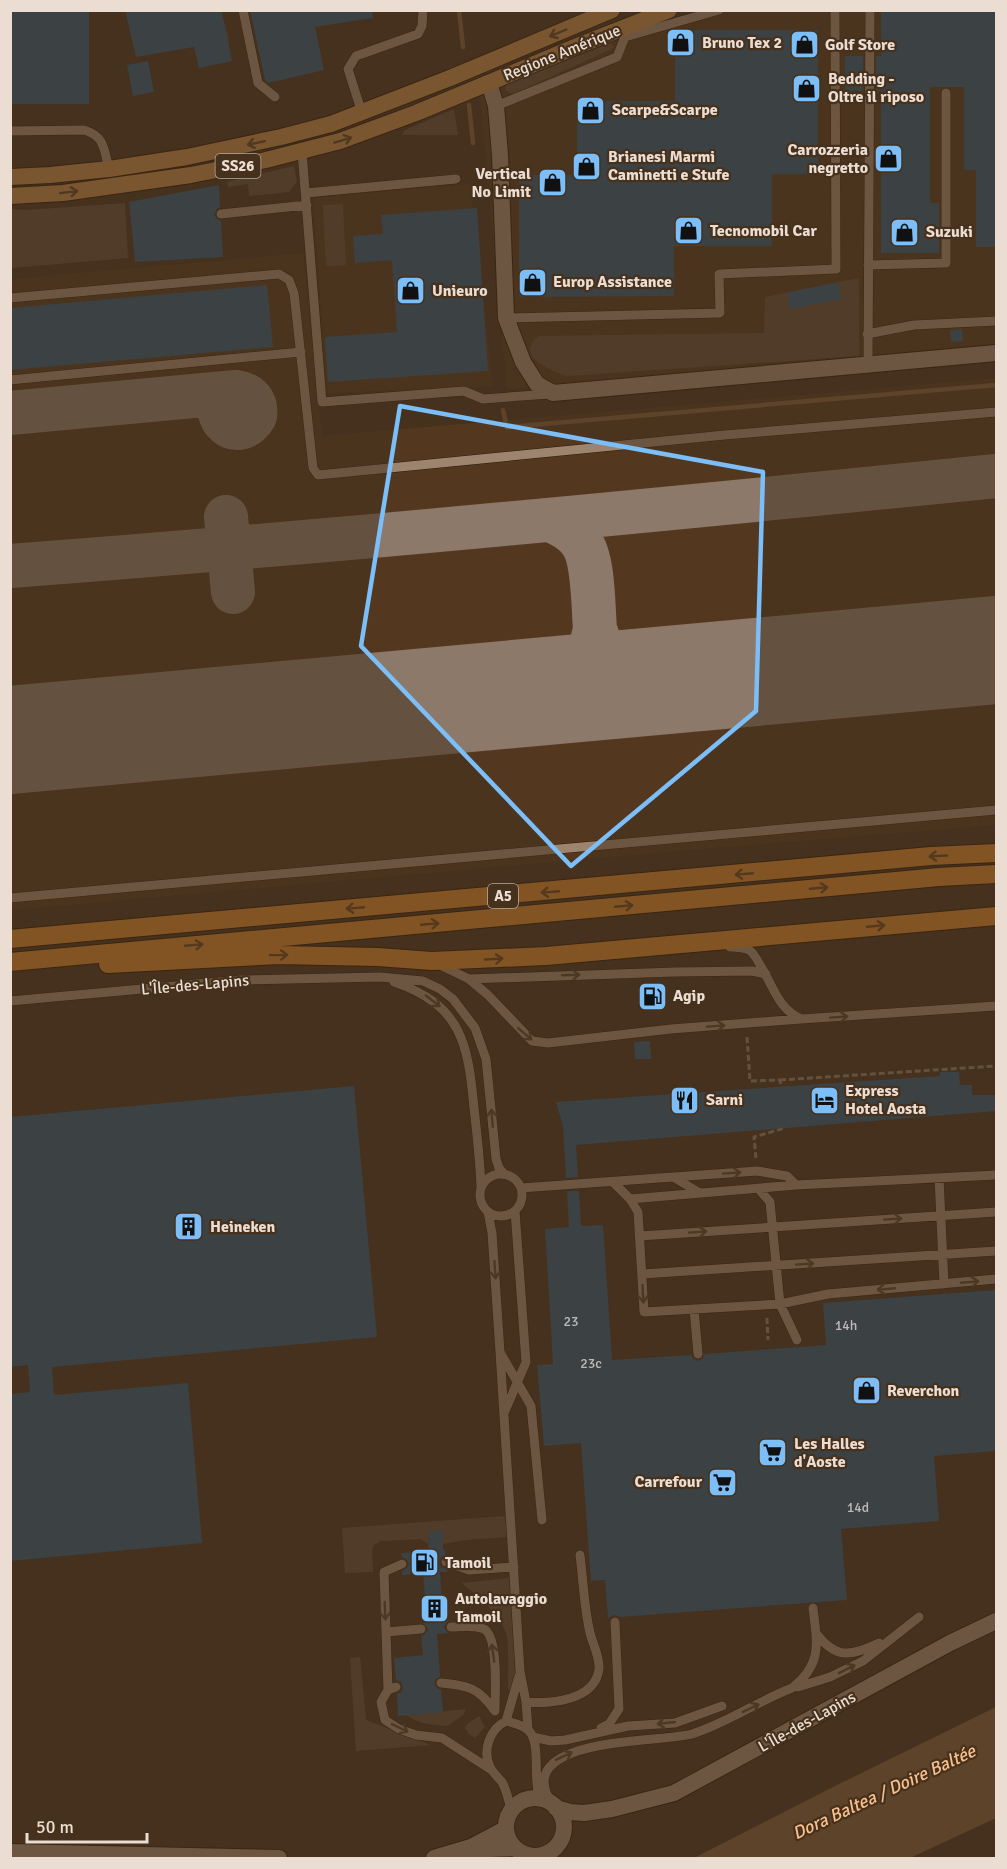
<svg xmlns="http://www.w3.org/2000/svg" width="1007" height="1869" viewBox="0 0 1007 1869" font-family="Signika,sans-serif">
<style>
.built{fill:#53381f}
.green{fill:#604b39}
.water{fill:#7b593a}
.lines{fill:none;stroke-linecap:round;stroke-linejoin:round}
.stream{stroke:#7b593a;stroke-width:4.5}
.taxiway{stroke:#8c7969;stroke-width:44}
.runway{stroke:#8c7969;stroke-width:108}
.building{fill:#325471}
.service-casing{stroke:#2c1805;stroke-width:10}
.minor-casing{stroke:#2c1805;stroke-width:18}
.tertiary-casing{stroke:#2c1805;stroke-width:18}
.primary-casing{stroke:#2c1805;stroke-width:18}
.motorway-casing{stroke:#2c1805;stroke-width:20}
.path{stroke:#887666;stroke-width:3;stroke-dasharray:6 3;stroke-linecap:butt}
.service{stroke:#9d846e;stroke-width:9}
.minor{stroke:#9d846e;stroke-width:16}
.tertiary{stroke:#9d846e;stroke-width:16}
.primary{stroke:#b98048;stroke-width:16}
.motorway{stroke:#cc7e2e;stroke-width:18}
.oneway{stroke:#5d4126}
.oneway2{stroke:#684421}
.oneway3{stroke:#57422d}
.marked{fill:none;stroke:#7bbef8;stroke-width:4.5;stroke-linejoin:round}
.labels{text-anchor:middle;dominant-baseline:central;stroke-width:4.5;stroke-linejoin:round;paint-order:stroke}
.number-label{font-size:14px;fill:#bdbbba}
.shield{fill:#46311d;stroke:#baa99c;stroke-width:1.5}
.shield-label{font-size:15px;font-weight:bold;fill:#ebddd2}
.poi-label{font-size:16px;font-weight:bold;fill:#ebddd2;stroke:#46311d;text-anchor:start}
.street-label{font-size:16px;fill:#ebddd2;stroke:#46311d}
.water-label{font-size:18px;font-style:italic;fill:#f9bf8d;stroke:#46311d}
</style>
<rect width="100%" height="100%" fill="#46311d"/>
<path class="built" d="M695,11H996V347L682,376L507,389L480,95L576,52Z
M470,184L493,386L327,393L313,198Z
M303,253L322,436L996,378V825L677,851L11,910V279Z"/>
<path class="green" d="M611,43L614,48L515,93H509L505,89L506,84Z
M454,109L458,135H402L405,130Z
M294,166L297,181L289,192L249,196L248,184L228,187L227,182Z
M125,203L128,258L11,268V209L27,210Z
M343,204L346,265L326,266L323,205Z
M859,278V356L567,376C551,371 513,356 539,336L764,333L765,297Z
M505,1516L507,1537L466,1540L443,1544V1531H429L428,1544L421,1539L381,1541L374,1545L372,1551L373,1572L345,1573L342,1528Z
M509,1578L516,1684L514,1693L508,1689C508,1672 509,1654 507,1637C503,1615 477,1597 462,1583Z
M360,1657L366,1720L431,1745L356,1751L350,1658Z
M466,1709L464,1714L448,1726C433,1725 419,1724 406,1715Z
M479,1716L485,1727L475,1738L469,1734L465,1728L467,1724Z"/>
<path class="water" d="M996,1707V1818L910,1858H694L835,1786Z"/>
<g class="lines">
<path class="stream" d="M459,10L463,47
M469,105L473,143
M503,410L507,427L996,385"/>
<path class="taxiway" d="M10,413L236,392C250,394 257,402 255,416C248,428 233,434 223,420C219,415 220,407 215,402C211,397 204,397 197,396
M226,517L233,592
M551,520C563,526 574,531 581,542C594,559 593,607 595,629C604,665 640,672 672,679
M10,566C340,541 668,509 996,476
M529,692C565,677 587,672 595,629"/>
<path class="runway" d="M10,740L996,650"/>
</g>
<path class="building" d="M10,10H89V104H10Z
M125,10H221L229,41H228L232,61L199,68L194,47L136,57Z
M250,10H372L373,18L315,27L324,70L268,83L265,80Z
M881,12H996V247H976V170H964V87H930V203H939V253H881V91H876V56H881Z
M675,30H818V174H772V246H674V296L519,297V175H577V101H675Z
M845,56H863V91H845Z
M148,61L154,92L133,96L127,65Z
M219,185L220,207L217,209L214,214L216,218L221,221L223,257L135,262L129,202Z
M477,208L488,371L328,382L325,337L397,332L392,260L355,263L353,236L383,234L381,215Z
M838,282L841,299L790,309L787,293Z
M267,285L273,347L10,370V308Z
M962,329L963,341L951,342L950,330Z
M659,984L661,999L644,1002L642,986Z
M650,1041L651,1059H635L634,1042Z
M940,1072H959L960,1085H972V1095H996V1111L576,1145L578,1177L566,1178L563,1126L556,1102L940,1076Z
M354,1086L377,1337L52,1367L54,1395L188,1383L202,1543L10,1561V1394L30,1392L28,1365L10,1367V1117Z
M567,1191H579L581,1226L603,1225L612,1360L691,1355L693,1358L698,1361L702,1359L705,1354L826,1345L823,1303L996,1290V1451L934,1456L939,1521L841,1529L847,1600L620,1617L614,1615L608,1618L605,1580L591,1581L581,1443L544,1446L537,1365L553,1364L545,1229L569,1227Z
M429,1531H443V1550H445L446,1555L441,1557L439,1563L441,1567L447,1569V1572H440L443,1620H450L447,1622L444,1627L448,1633L437,1634L440,1676L436,1679L434,1683L437,1688L441,1690L443,1712L398,1716L397,1694L401,1692L403,1688L401,1682L396,1680L394,1658L423,1655L421,1636L425,1634L428,1629L423,1623L427,1622L423,1573L402,1575V1571L407,1568L409,1564L406,1559L402,1557L401,1553L428,1551Z"/>
<g class="lines">
<defs>
<path id="service" d="M243,10L258,83L275,97
M496,106L617,57L625,37L719,10
M362,113L348,69L356,56L418,34L422,26L423,10
M10,131L84,130C105,136 104,150 109,169
M302,152L322,402L464,391L483,399L549,394
M306,193L456,179
M221,214L307,205
M868,265L946,263V93
M10,298L279,274L289,280L294,293L313,468L318,475L725,435L996,412
M506,318L720,313L719,274L836,269L835,10
M867,334L914,325L996,321
M868,365L870,10
M10,380L301,352
M10,898L996,810
M730,947C736,947 743,947 749,950C754,953 757,959 760,965C773,985 778,1009 801,1019L996,1006
M440,965L469,979L675,972L752,971L766,974
M469,979L488,995L532,1041L548,1043L671,1029L801,1019
M394,982C462,1005 468,1044 474,1108C477,1134 480,1160 481,1187
M10,1001L241,980L380,977L423,981L440,989L453,999L475,1028L486,1059L496,1159L499,1168L504,1174
M480 1195a21 21 0 1 1 42 0a21 21 0 1 1-42 0Z
M674,1177L757,1171L787,1176L796,1185
M939,1178L944,1284
M613,1182L630,1199L638,1212L644,1312L780,1304L828,1294L996,1279
M521,1188L673,1177L700,1193
M758,1188L770,1202L780,1304L797,1340
M630,1199L796,1185L996,1175
M488,1212L492,1233L500,1352L531,1406L542,1520
M640,1236L996,1212
M642,1274L996,1251
M694,1309L698,1354
M500,1352L520,1671L526,1702L528,1729
M505,1411L526,1362L515,1211
M446,1562L469,1570L514,1567
M451,1627C461,1627 475,1625 484,1629C499,1637 495,1694 495,1711
M386,1632L421,1629
M816,1633C836,1660 851,1656 879,1643
M441,1683C467,1685 479,1688 494,1710
M396,1687L388,1690L381,1702L385,1720L399,1729L416,1735L442,1738L490,1769
M798,1687L830,1677L863,1661L919,1617
M388,1690L384,1572L402,1564
M526,1702C550,1704 595,1701 599,1669C600,1655 591,1642 589,1628C584,1605 583,1579 580,1555
M506,1721L519,1676
M601,1728L609,1724L619,1709L615,1622
M533,1737L551,1741L565,1740L628,1726L675,1723L722,1706
M552,1804C508,1736 660,1743 692,1734C727,1723 758,1701 792,1688C823,1664 817,1643 813,1608
M511,1810C509,1801 507,1791 502,1782C498,1777 493,1773 490,1767C482,1750 490,1729 506,1721C513,1723 523,1725 528,1730C542,1742 532,1780 540,1799"/>
<path id="minor" d="M489,83L496,106L500,155L506,318L523,362L537,384L553,393L996,353"/>
<path id="tertiary" d="M506 1827a29 29 0 1 1 58 0a29 29 0 1 1-58 0Z
M556,1808L570,1812L584,1813L612,1809L674,1793L950,1643L996,1621
M10,1852L279,1858
M471,1853L490,1849L514,1848
M434,1858L471,1847L505,1829"/>
<path id="primary" d="M10,177L50,175L109,169L187,157L281,137L331,124L450,78L612,10
M10,196L63,193L191,175L266,160L340,141L416,113L575,47L669,10"/>
<path id="motorway" d="M10,939L931,856L996,853
M10,962L939,877L996,874
M108,964L278,955L378,957L432,961L546,956L996,916"/>
</defs>
<use href="#service" class="service-casing"/>
<use href="#minor" class="minor-casing"/>
<use href="#tertiary" class="tertiary-casing"/>
<use href="#primary" class="primary-casing"/>
<use href="#motorway" class="motorway-casing"/>
<path class="path" d="M747,1037L750,1081L780,1080L781,1086
M780,1080L996,1066
M756,1158L754,1137L785,1128
M767,1318L768,1340"/>
<use href="#service" class="service"/>
<use href="#minor" class="minor"/>
<use href="#tertiary" class="tertiary"/>
<use href="#primary" class="primary"/>
<use href="#motorway" class="motorway"/>
</g>
<defs><path id="oneway-shaft" d="M-6 0H5M1.5-3L5.5 0L1.5 3" fill="none" stroke-width="1.6" stroke-linecap="round" stroke-linejoin="round" transform="scale(1.5)"/></defs>
<g class="oneway">
<use href="#oneway-shaft" transform="translate(558 33) rotate(157)"/>
<use href="#oneway-shaft" transform="translate(343 140) rotate(-17)"/>
<use href="#oneway-shaft" transform="translate(256 143) rotate(168)"/>
<use href="#oneway-shaft" transform="translate(69 192) rotate(-7)"/>
</g>
<g class="oneway2">
<use href="#oneway-shaft" transform="translate(938 856) rotate(177)"/>
<use href="#oneway-shaft" transform="translate(744 874) rotate(175)"/>
<use href="#oneway-shaft" transform="translate(819 888) rotate(-5)"/>
<use href="#oneway-shaft" transform="translate(550 892) rotate(175)"/>
<use href="#oneway-shaft" transform="translate(624 906) rotate(-5)"/>
<use href="#oneway-shaft" transform="translate(355 908) rotate(175)"/>
<use href="#oneway-shaft" transform="translate(430 924) rotate(-5)"/>
<use href="#oneway-shaft" transform="translate(876 926) rotate(-5)"/>
<use href="#oneway-shaft" transform="translate(194 945) rotate(-5)"/>
<use href="#oneway-shaft" transform="translate(279 955) rotate(-1)"/>
<use href="#oneway-shaft" transform="translate(494 959) rotate(-3)"/>
</g>
<g class="oneway3">
<use href="#oneway-shaft" transform="translate(571 975) rotate(-2)"/>
<use href="#oneway-shaft" transform="translate(433 1001) rotate(38)"/>
<use href="#oneway-shaft" transform="translate(839 1017) rotate(-4)"/>
<use href="#oneway-shaft" transform="translate(716 1026) rotate(-4)"/>
<use href="#oneway-shaft" transform="translate(525 1034) rotate(41)"/>
<use href="#oneway-shaft" transform="translate(492 1118) rotate(-95)"/>
<use href="#oneway-shaft" transform="translate(732 1173) rotate(-4)"/>
<use href="#oneway-shaft" transform="translate(893 1219) rotate(-4)"/>
<use href="#oneway-shaft" transform="translate(698 1232) rotate(-4)"/>
<use href="#oneway-shaft" transform="translate(805 1264) rotate(-4)"/>
<use href="#oneway-shaft" transform="translate(495 1270) rotate(86)"/>
<use href="#oneway-shaft" transform="translate(970 1282) rotate(-5)"/>
<use href="#oneway-shaft" transform="translate(886 1289) rotate(175)"/>
<use href="#oneway-shaft" transform="translate(643 1294) rotate(87)"/>
<use href="#oneway-shaft" transform="translate(385 1611) rotate(88)"/>
<use href="#oneway-shaft" transform="translate(493 1653) rotate(-98)"/>
<use href="#oneway-shaft" transform="translate(847 1669) rotate(-27)"/>
<use href="#oneway-shaft" transform="translate(751 1708) rotate(-26)"/>
<use href="#oneway-shaft" transform="translate(666 1723) rotate(174)"/>
<use href="#oneway-shaft" transform="translate(400 1728) rotate(26)"/>
<use href="#oneway-shaft" transform="translate(564 1756) rotate(-25)"/>
</g>
<path d="M0 0H1007V1869H0ZM400,406L763,472L756,711L571,866L361,646Z" fill="#46311d" fill-opacity=".55" fill-rule="evenodd"/>
<path class="marked" d="M400,406L763,472L756,711L571,866L361,646Z"/>
<defs>
<symbol id="shop-square" viewBox="-11 -11 22 22"><rect x="-9" y="-9" width="18" height="18" rx="4" fill="#7bbef8" stroke="#46311d"/><path d="M-5-2.5h2.3a2.7 3.5 0 0 1 5.4 0H5L5.5 6h-11ZM-1.5-2.5h3a1.5 2.3 0 0 0-3 0Z" fill="#111"/></symbol>
<symbol id="fuel-square" viewBox="-11 -11 22 22"><rect x="-9" y="-9" width="18" height="18" rx="4" fill="#7bbef8" stroke="#46311d"/><path d="M-5.5-6h7V0h2V4h1.3V-2.5L3-4.5l.8-.8L6-3V5H2.5V1h-1V6h-7ZM-4.2-4.7v3.2H.2V-4.7Z" fill="#111"/></symbol>
<symbol id="restaurant-square" viewBox="-11 -11 22 22"><rect x="-9" y="-9" width="18" height="18" rx="4" fill="#7bbef8" stroke="#46311d"/><path d="M-5-6h1v4h1v-4h1v4h1v-4h1v5L-1.5 .5V6h-2V.5L-5-1ZM5-6V6H3V1.5H1.5Q1.5-4 5-6Z" fill="#111"/></symbol>
<symbol id="hotel-square" viewBox="-11 -11 22 22"><rect x="-9" y="-9" width="18" height="18" rx="4" fill="#7bbef8" stroke="#46311d"/><path d="M-6-4.5h1.5V1H6V5H4.5V3h-9V5H-6ZM-4 0a1.8 1.8 0 1 1 3.6 0ZM.5 0V-2.5h3Q6-2.5 6 0Z" fill="#111"/></symbol>
<symbol id="building-square" viewBox="-11 -11 22 22"><rect x="-9" y="-9" width="18" height="18" rx="4" fill="#7bbef8" stroke="#46311d"/><path d="M-4-6H4V6H1V3H-1V6H-4ZM-2.5-4.3h1.7v1.8h-1.7ZM.8-4.3h1.7v1.8H.8ZM-2.5-1h1.7V.8h-1.7ZM.8-1h1.7V.8H.8Z" fill="#111"/></symbol>
<symbol id="supermarket-square" viewBox="-11 -11 22 22"><rect x="-9" y="-9" width="18" height="18" rx="4" fill="#7bbef8" stroke="#46311d"/><path d="M-6-5.5h2.5l.6 2H6L4.5 2H-2.5L-4.4-4H-6ZM-1.5 3.2a1.3 1.3 0 1 0 .1 0ZM3 3.2a1.3 1.3 0 1 0 .1 0Z" fill="#111"/></symbol>
</defs>
<g fill-rule="evenodd">
<use href="#shop-square" x="664" y="26" width="33" height="33"/>
<use href="#shop-square" x="788" y="28" width="33" height="33"/>
<use href="#shop-square" x="790" y="72" width="33" height="33"/>
<use href="#shop-square" x="574" y="94" width="33" height="33"/>
<use href="#shop-square" x="872" y="142" width="33" height="33"/>
<use href="#shop-square" x="570" y="150" width="33" height="33"/>
<use href="#shop-square" x="536" y="166" width="33" height="33"/>
<use href="#shop-square" x="672" y="214" width="33" height="33"/>
<use href="#shop-square" x="888" y="216" width="33" height="33"/>
<use href="#shop-square" x="516" y="266" width="33" height="33"/>
<use href="#shop-square" x="394" y="274" width="33" height="33"/>
<use href="#fuel-square" x="636" y="980" width="33" height="33"/>
<use href="#restaurant-square" x="668" y="1084" width="33" height="33"/>
<use href="#hotel-square" x="808" y="1084" width="33" height="33"/>
<use href="#building-square" x="172" y="1210" width="33" height="33"/>
<use href="#shop-square" x="850" y="1374" width="33" height="33"/>
<use href="#supermarket-square" x="756" y="1436" width="33" height="33"/>
<use href="#supermarket-square" x="706" y="1466" width="33" height="33"/>
<use href="#fuel-square" x="408" y="1546" width="33" height="33"/>
<use href="#building-square" x="418" y="1592" width="33" height="33"/>
</g>
<g class="labels">
<g class="number-label">
<text x="571" y="1321">23</text>
<text x="846" y="1325">14h</text>
<text x="591" y="1363">23c</text>
<text x="858" y="1507">14d</text>
</g>
<g class="shield">
<rect x="215.5" y="154" width="45" height="24" rx="4.5"/>
<rect x="488" y="884" width="30" height="24" rx="4.5"/>
</g>
<g class="shield-label">
<text x="238" y="166">SS26</text>
<text x="503" y="896">A5</text>
</g>
<g class="poi-label">
<text x="702" y="43">Bruno Tex 2</text>
<text x="825" y="45">Golf Store</text>
<text x="828" y="79">Bedding -<tspan x="828" dy="18">Oltre il riposo</tspan></text>
<text x="612" y="110">Scarpe&amp;Scarpe</text>
<text x="868" y="150" text-anchor="end">Carrozzeria<tspan x="868" dy="18">negretto</tspan></text>
<text x="608" y="157">Brianesi Marmi<tspan x="608" dy="18">Caminetti e Stufe</tspan></text>
<text x="531" y="174" text-anchor="end">Vertical<tspan x="531" dy="18">No Limit</tspan></text>
<text x="710" y="231">Tecnomobil Car</text>
<text x="926" y="232">Suzuki</text>
<text x="553" y="282">Europ Assistance</text>
<text x="432" y="291">Unieuro</text>
<text x="673" y="996">Agip</text>
<text x="845" y="1091">Express<tspan x="845" dy="18">Hotel Aosta</tspan></text>
<text x="706" y="1100">Sarni</text>
<text x="210" y="1227">Heineken</text>
<text x="887" y="1391">Reverchon</text>
<text x="794" y="1444">Les Halles<tspan x="794" dy="18">d'Aoste</tspan></text>
<text x="702" y="1482" text-anchor="end">Carrefour</text>
<text x="445" y="1563">Tamoil</text>
<text x="455" y="1599">Autolavaggio<tspan x="455" dy="18">Tamoil</tspan></text>
</g>
<g class="street-label">
<text transform="translate(562 53) rotate(-22)">Regione Amérique</text>
<text transform="translate(195 985) rotate(-5)">L'Île-des-Lapins</text>
<text transform="translate(807 1722) rotate(-29)">L'Île-des-Lapins</text>
</g>
<g class="water-label">
<text transform="translate(884 1792) rotate(-25)">Dora Baltea / Doire Baltée</text>
</g>
</g>
<rect width="1007" height="1869" fill="none" stroke="#ebddd2" stroke-width="24"/>
<path d="M27 1833v9h120v-9" fill="none" stroke="#ebddd2" stroke-width="3"/>
<text x="36" y="1833" font-size="18" fill="#ebddd2" stroke="#46311d" stroke-width="4.5" paint-order="stroke">50 m</text>
</svg>
